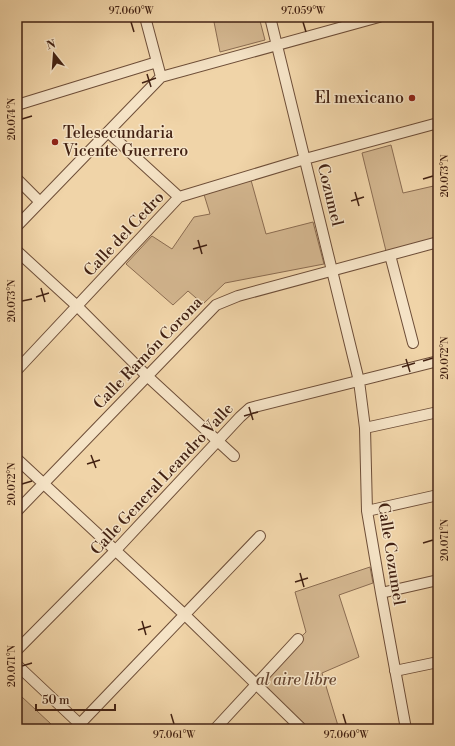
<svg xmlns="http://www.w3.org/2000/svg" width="455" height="746" viewBox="0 0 455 746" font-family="'Libre Bodoni',serif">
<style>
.green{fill:#d3b68f;stroke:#8b6c51}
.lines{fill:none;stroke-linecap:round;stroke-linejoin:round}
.street-casing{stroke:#6e4e38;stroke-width:12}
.street{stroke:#f5e3c6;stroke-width:10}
.ticks{fill:none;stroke:#432213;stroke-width:1.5}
.poi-dot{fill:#8f2418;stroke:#f5e3c6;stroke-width:1.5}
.labels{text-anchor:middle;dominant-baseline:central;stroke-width:3;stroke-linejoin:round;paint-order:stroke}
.poi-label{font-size:16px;fill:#432213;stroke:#f5e3c6;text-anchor:end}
.street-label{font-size:16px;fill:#432213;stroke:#f5e3c6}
.park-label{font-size:16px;font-style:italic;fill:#674732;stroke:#f5e3c6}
.neatline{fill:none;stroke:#432213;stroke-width:1.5}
.ticks-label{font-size:10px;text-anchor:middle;fill:#432213}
</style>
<rect width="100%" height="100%" fill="#f0d4a8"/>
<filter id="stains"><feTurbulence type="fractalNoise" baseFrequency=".005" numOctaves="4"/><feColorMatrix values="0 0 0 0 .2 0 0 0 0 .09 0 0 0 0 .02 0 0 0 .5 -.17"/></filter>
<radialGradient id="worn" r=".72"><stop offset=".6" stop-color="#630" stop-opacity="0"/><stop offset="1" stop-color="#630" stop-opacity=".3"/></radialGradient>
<path class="green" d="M213,17H259L265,40L220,52Z
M391,145L403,193L438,185V238L386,251L362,153Z
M249,173L266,234L313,222L324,264L225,283L203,304L188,291L173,305L126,264L152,236L172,249L194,217L210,214L202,188Z
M370,567L373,583L339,595L359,657L322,673L339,729H310L257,680L306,632L295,592Z
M22,697L51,724L47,729H17V702Z"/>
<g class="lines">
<defs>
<path id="street" d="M145,17L161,77
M270,17L359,381L365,428L367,511L381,593L406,729
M161,77L379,17
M17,105L157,62
M108,132L179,197
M17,179L39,201
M17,226L161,77
M17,251L77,306L146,375L234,456
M390,255L413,343
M17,370L179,197L305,159L438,123
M365,428L438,412
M17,459L185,615L302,729
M17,511L216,305L238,296L438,242
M367,511L438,495
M381,593L438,580
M17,650L115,551L240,417L250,408L438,361
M17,665L85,729
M395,671L438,662
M75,729L260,536
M215,729L298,639"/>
</defs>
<use href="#street" class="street-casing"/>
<use href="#street" class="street"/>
</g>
<path class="ticks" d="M131,22L134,32M303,22L306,32M147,74L151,87M142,83L156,78M22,119L32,116M423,179L433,176M355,192L359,206M351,201L364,197M198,240L202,254M193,249L207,245M41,288L45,302M36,297L49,293M22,301L32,299M406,359L410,372M423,361L433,358M402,367L415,363M249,407L253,420M244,416L258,412M91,455L96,468M87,464L100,460M22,484L32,481M423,543L433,540M300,573L304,587M295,582L308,578M142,621L146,635M138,630L151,626M22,666L32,663M171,714L174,724M343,714L346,724"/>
<g class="poi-dot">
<circle cx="412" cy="98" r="4"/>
<circle cx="55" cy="142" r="4"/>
</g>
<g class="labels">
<g class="poi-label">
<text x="404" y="98">El mexicano</text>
<text x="63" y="133" text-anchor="start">Telesecundaria<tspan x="63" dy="18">Vicente Guerrero</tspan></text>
</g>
<g class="street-label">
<text transform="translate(330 195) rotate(76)">Cozumel</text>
<text transform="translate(124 234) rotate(-47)">Calle del Cedro</text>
<text transform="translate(148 353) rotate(-46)">Calle Ramón Corona</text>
<text transform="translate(162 479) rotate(-47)">Calle General Leandro Valle</text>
<text transform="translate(391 554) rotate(81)">Calle Cozumel</text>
</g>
<g class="park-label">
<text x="296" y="680">al aire libre</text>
</g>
</g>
<rect width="455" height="746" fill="none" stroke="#f0d4a8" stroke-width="44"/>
<g transform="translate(54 54) rotate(343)" stroke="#f5e3c6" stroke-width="3" paint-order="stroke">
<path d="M0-3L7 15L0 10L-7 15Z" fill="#432213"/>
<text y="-6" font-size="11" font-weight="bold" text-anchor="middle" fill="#432213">N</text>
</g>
<path d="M36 704v6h79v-6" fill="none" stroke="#432213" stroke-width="2"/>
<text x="42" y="704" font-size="12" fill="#432213" stroke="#f5e3c6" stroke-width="3" paint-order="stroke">50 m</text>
<rect x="22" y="22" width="411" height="702" class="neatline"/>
<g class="ticks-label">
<text x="131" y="14">97.060°W</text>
<text x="303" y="14">97.059°W</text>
<text transform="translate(11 119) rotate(-90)" y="4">20.074°N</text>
<text transform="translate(444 176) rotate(-90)" y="4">20.073°N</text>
<text transform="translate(11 301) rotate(-90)" y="4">20.073°N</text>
<text transform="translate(444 358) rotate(-90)" y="4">20.072°N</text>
<text transform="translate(11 484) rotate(-90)" y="4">20.072°N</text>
<text transform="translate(444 540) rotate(-90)" y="4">20.071°N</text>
<text transform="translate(11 666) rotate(-90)" y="4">20.071°N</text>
<text x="174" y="738">97.061°W</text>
<text x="346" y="738">97.060°W</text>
</g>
<rect width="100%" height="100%" filter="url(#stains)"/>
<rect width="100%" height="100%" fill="url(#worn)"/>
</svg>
